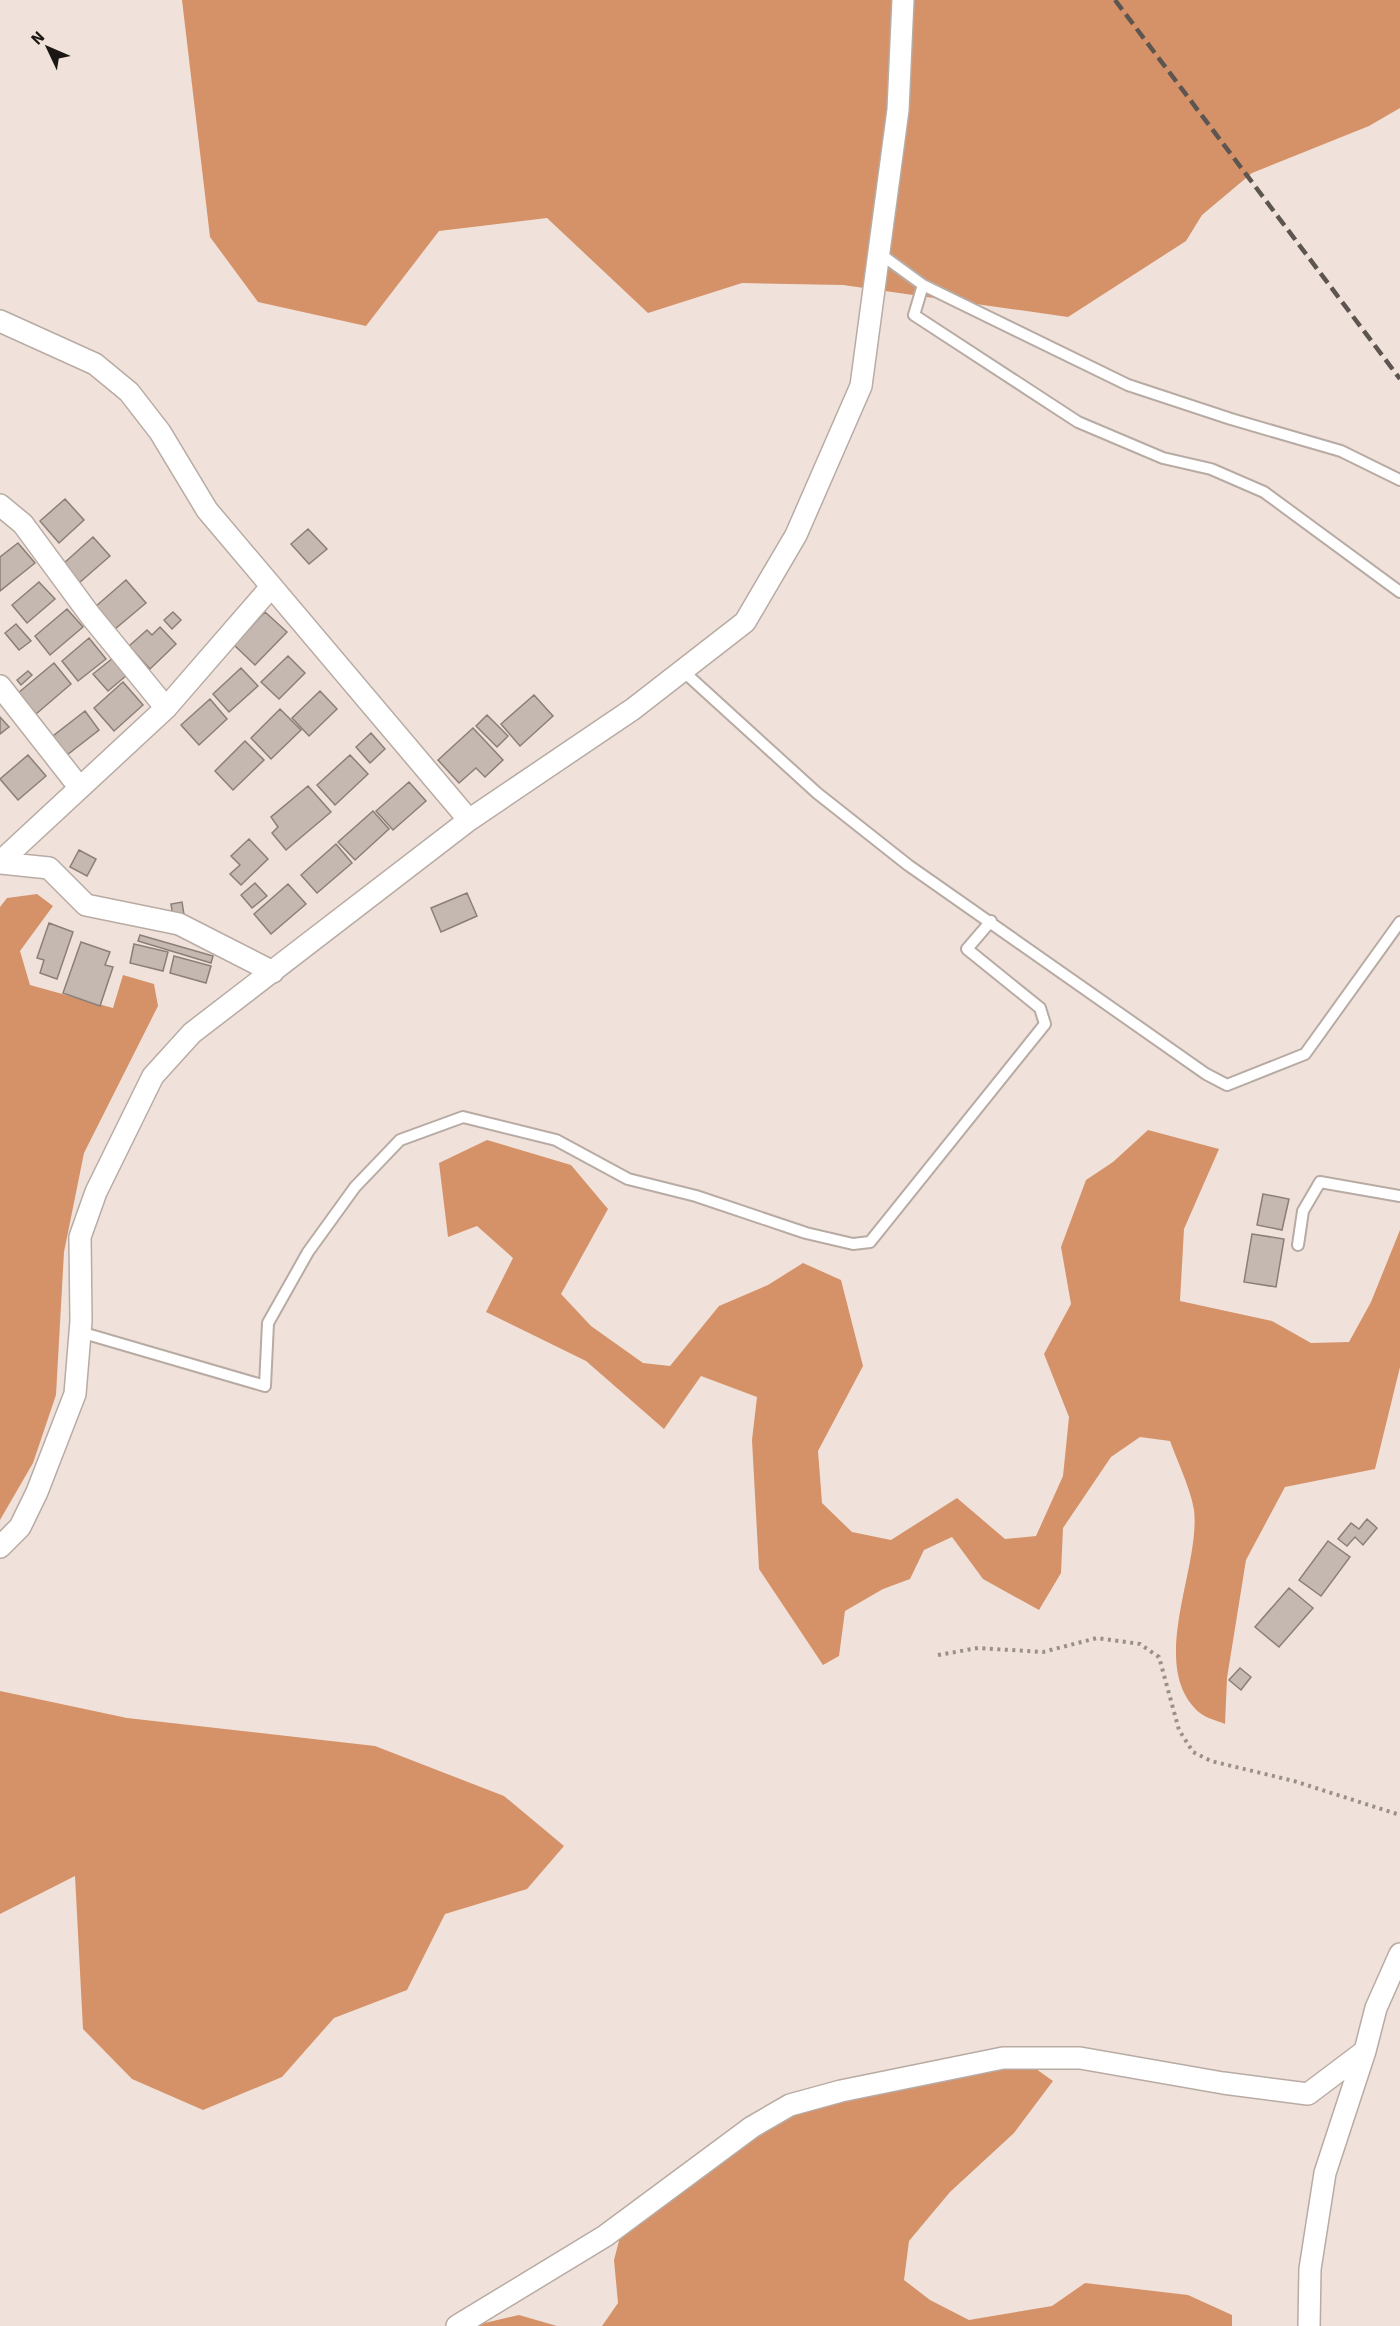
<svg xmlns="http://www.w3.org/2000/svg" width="1400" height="2326" viewBox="0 0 1400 2326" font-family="Signika,sans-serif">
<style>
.forest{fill:#d59268}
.building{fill:#c4b8b0;stroke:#8b7f78;stroke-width:1.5}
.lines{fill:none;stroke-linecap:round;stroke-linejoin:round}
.service-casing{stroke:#b8aba4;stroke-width:14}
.minor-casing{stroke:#b8aba4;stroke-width:24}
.path{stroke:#9a908a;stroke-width:4;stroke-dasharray:3 4.5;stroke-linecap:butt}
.service{stroke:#fff;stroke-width:10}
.minor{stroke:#fff;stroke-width:21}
.rail{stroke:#5c5550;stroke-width:4.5;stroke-dasharray:12 6;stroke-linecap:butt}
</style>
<rect width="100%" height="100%" fill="#f0e2da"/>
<path class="forest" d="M182,0H1400V108L1369,126L1252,173L1202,215L1186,241L1068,317L843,285L742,283L648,313L547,218L439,231L366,326L258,302L210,237Z
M37,894L53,906L20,951L30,985L113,1008L123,975L154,984L158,1006L84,1153L64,1252L56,1395L33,1463L0,1520V907L7,898Z
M1148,1130L1219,1149L1184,1229L1180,1301L1272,1321L1311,1343L1349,1342L1371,1302L1400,1230V1367L1375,1469L1285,1487L1246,1560L1227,1678L1225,1724C1218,1721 1206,1718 1200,1713C1146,1667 1201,1568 1194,1510C1191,1490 1177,1460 1170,1441L1140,1437L1111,1457L1063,1528L1061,1573L1039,1610L983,1579L952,1537L924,1550L910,1579L883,1589L845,1611L839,1656L823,1665L759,1569L752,1440L757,1397L701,1376L664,1429L586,1361L486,1312L513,1258L477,1226L448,1237L439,1163L487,1140L571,1165L608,1209L561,1294L591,1326L643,1363L670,1366L719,1306L768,1285L803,1263L841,1280L863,1366L818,1451L822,1503L852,1532L891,1540L957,1498L1005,1539L1036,1536L1063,1476L1069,1417L1044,1354L1071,1304L1061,1247L1086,1180L1113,1162Z
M0,1691L127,1718L375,1746L504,1796L564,1846L527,1889L445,1914L407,1990L334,2018L282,2077L203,2110L132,2079L83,2029L75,1876L0,1914Z
M1029,2064L1053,2081L1014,2133L950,2192L909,2241L904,2280L930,2300L969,2320L1052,2306L1085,2283L1188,2295L1232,2315V2326H602L618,2303L614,2260L626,2214L717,2165L788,2115L890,2086Z
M519,2315L557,2326H472Z"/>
<path class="building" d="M65,499L84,520L59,543L40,521Z
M308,529L327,549L309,564L291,544Z
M93,537L110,556L79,583L63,564Z
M18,543L35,563L0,591V557Z
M126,580L146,603L115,629L95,607Z
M39,582L55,599L27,623L12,605Z
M67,609L83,627L50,655L35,636Z
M173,612L181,620L172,629L164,620Z
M265,612L287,632L255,665L234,645Z
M16,624L31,641L19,650L5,633Z
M160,627L176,644L150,669L129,646L147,630L152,635Z
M89,638L106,659L78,681L62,661Z
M288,656L305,673L279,699L261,682Z
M113,658L127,675L108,691L93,674Z
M54,663L71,684L36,714L18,693Z
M241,668L258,686L229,712L213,694Z
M28,671L32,675L21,685L17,680Z
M123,682L143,705L114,731L94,708Z
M320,691L337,709L309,736L292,718Z
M534,695L553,716L520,746L501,724Z
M210,699L227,719L199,745L181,725Z
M280,709L301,730L271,759L251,738Z
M85,711L99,730L67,755L53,736Z
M487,715L508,736L497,747L476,726Z
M0,717L9,727L0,734Z
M473,728L503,760L485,777L476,768L459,783L438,760Z
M371,733L385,749L370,763L356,747Z
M245,741L264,760L233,790L215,771Z
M28,755L46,776L18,800L0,779Z
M350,755L368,774L335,805L317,785Z
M409,782L426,801L393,830L376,811Z
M308,786L331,812L286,850L272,833L278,827L271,817Z
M373,811L389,829L355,860L338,842Z
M249,839L268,859L241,885L230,874L240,865L231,856Z
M336,844L352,863L317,893L301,875Z
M79,850L96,859L87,876L70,867Z
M255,883L267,896L252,908L241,895Z
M288,884L306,904L271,934L254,914Z
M467,893L477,916L441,932L431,908Z
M182,902L186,927L175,929L171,904Z
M49,923L73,932L57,979L40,973L44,960L37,958Z
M140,935L213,956L211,963L138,941Z
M81,942L110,952L105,965L113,967L100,1006L63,993Z
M134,944L168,952L163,971L130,963Z
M174,956L211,966L206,983L170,973Z
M1263,1194L1289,1199L1282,1230L1257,1225Z
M1252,1234L1284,1239L1276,1287L1244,1282Z
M1367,1519L1377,1528L1363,1545L1355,1537L1347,1546L1338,1539L1351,1523L1359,1529Z
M1328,1541L1350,1557L1321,1596L1299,1580Z
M1289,1588L1313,1608L1279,1647L1255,1627Z
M1240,1668L1251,1677L1241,1690L1229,1680Z"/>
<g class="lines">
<defs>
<path id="service" d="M879,253L923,285L1128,385L1231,419L1341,451L1400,480
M923,285L914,315L1078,422L1163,458L1211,469L1264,492L1400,592
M683,671L817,793L908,865L1206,1074L1227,1085L1305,1054L1400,922
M1298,1245L1303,1211L1320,1182L1400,1196
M80,1332L265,1386L268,1323L308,1252L355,1187L400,1140L463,1117L556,1140L628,1179L696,1196L806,1233L853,1244L870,1242L1045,1024L1040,1008L967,949L991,921"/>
<path id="minor" d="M0,321L95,364L129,392L160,432L207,510L469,820
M0,505L23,524L90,615L166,708
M0,686L80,788
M0,862L166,708L271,587
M0,863L49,868L86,905L179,924L273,972
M0,1547L20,1527L37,1492L75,1394L81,1321L80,1237L96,1192L153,1076L192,1033L469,820L633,709L745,622L796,535L861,386L898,110L903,0
M457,2326L605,2236L752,2127L790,2105L841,2091L1003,2058H1080L1223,2083L1308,2094L1365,2051
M1309,2326L1310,2269L1325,2173L1365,2051L1376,2008L1400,1954"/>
</defs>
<use href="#service" class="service-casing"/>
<use href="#minor" class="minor-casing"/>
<path class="path" d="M938,1655L978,1648L1043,1652L1097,1638L1140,1644L1159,1657L1179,1730L1193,1752L1211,1761L1294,1781L1400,1815"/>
<use href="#service" class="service"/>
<use href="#minor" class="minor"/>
<path class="rail" d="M1115,0L1400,379"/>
</g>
<g transform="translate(48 48) rotate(314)" stroke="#f0e2da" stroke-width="4.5" paint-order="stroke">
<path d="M0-4.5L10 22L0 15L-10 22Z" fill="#1b1714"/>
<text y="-9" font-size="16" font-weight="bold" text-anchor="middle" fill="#1b1714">N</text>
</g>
</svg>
